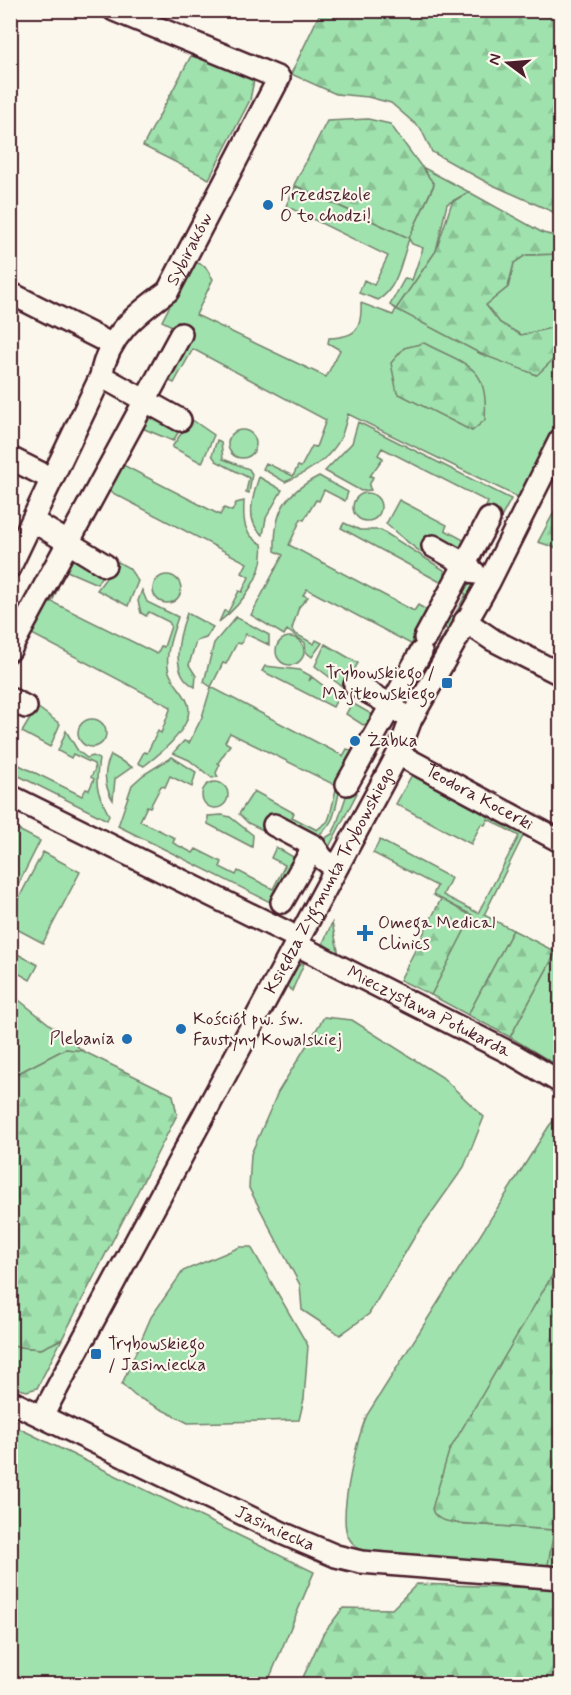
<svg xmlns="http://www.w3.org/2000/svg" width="571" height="1695" viewBox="0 0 571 1695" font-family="Mynerve,sans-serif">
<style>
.green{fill:#9fe2ad;stroke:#74806c;stroke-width:1.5}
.forest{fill:url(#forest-firs);stroke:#74806c;stroke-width:1.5}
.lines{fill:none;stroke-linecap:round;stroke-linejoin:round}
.minor-casing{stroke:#4a1f2b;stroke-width:26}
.minor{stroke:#fbf7ec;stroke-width:21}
.poi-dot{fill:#1f6fb2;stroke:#fbf7ec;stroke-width:2}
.labels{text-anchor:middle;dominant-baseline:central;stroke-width:4.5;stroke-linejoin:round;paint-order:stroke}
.poi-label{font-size:18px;fill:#4a1f2b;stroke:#fbf7ec;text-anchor:start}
.street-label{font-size:18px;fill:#4a1f2b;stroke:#fbf7ec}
</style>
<defs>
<pattern id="forest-firs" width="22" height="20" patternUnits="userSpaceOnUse" patternTransform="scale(1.5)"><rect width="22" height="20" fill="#9fe2ad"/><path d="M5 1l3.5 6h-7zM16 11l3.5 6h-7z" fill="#8ac195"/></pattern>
</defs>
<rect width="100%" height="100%" fill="#fbf7ec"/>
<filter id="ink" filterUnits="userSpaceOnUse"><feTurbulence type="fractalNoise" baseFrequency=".0167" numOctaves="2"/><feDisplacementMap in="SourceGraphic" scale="12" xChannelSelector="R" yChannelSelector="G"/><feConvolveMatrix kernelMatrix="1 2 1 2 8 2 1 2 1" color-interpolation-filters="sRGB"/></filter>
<g filter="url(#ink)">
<path class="green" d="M422,167L469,192L447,204L436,251L396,309L536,375L560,353V425L522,499L348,414C346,421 344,430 341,437C331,459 306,473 285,482L263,469L266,463L293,476L298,466L301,467L312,446L316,447L326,420L193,349L174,383L163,378L186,333L162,321L193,261L205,266L213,279L196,315L326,377L340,350L328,343L329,338C356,337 362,330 361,303L393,315L396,309L390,305L405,278L412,280L423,248L412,244L409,239C402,258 398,289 378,300L359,293L364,280L374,285L388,256L286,206L295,186L409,238L434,185Z
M560,254V326L521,335L500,323L486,305L508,287L514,263L526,255Z
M142,410L179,431L173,441L142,428L131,444L133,445L123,465L220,515L224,508L232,511L236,503L244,501C243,520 243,535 262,544C266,574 242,604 219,622L224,611L228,612L239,591L242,592L249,577L242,573L247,563L105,489Z
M191,419L214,435L202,463L172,447Z
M358,422L511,499L494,531L489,511L485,509L488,502L382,448L378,455L383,458L370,476L373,477L369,486L371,490L361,491L325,471L352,443Z
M228 444a14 14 0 1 1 28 0a14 14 0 1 1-28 0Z
M217,440L221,442L223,459L249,469L252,474L249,493L246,492L249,478L216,461L212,455Z
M319,476L348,492L345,501L324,490L319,501L316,500L304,520L301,519L289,545L414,611L418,605L427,610L412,638L418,641L411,655L406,653L411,644L307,589L303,595L308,597L299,607L292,629L294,633L314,644L316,640L322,643L312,657L306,652L305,643L287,630L284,635L251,615L283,555L275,551C274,511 284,494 319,476Z
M259,477L282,490L266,518L263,535C244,522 253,495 259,477Z
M353 507a14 14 0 1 1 28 0a14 14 0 1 1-28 0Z
M399,500L447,525L445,530L469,543L465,551L433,534L422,553C409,544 398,534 386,524Z
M344,523L360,530H381L444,570L447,578L443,588L441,587L442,583L341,528Z
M65,555L102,575L97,584L67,571L56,587L58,588L52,602L157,654L161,646L164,647L171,626L169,622L149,612L146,616L141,613L138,601L142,590L147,602L178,617C173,633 164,654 169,672C173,683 181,689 186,699C200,723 160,754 144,766L138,763L144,752L147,753L158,731L161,733L171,707L30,633Z
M118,562L129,568L138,581L128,606L97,590Z
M153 589a14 14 0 1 1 28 0a14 14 0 1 1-28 0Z
M467,581L475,583L407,702L427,666L419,661L426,648L434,652L447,630L443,624L449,615L454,616L466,594L460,591Z
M187,613L213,627L206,638L196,641L189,665L196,676L195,687C168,673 179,635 187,613Z
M236,617L269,635V645L246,634L241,644L237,643L226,664L223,663L211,687L343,756L347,749L355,752C351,762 346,772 342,783C334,805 339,821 317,836L273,816L265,831L248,823L239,814L254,791L294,813L292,817L317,830C321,826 325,824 327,822C331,818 334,794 337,786L230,733L225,742L230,745L218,763L220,764L216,773L218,777L212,778L189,760L173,753L184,741L189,743L202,717L211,687L204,682L214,643Z
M276 651a14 14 0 1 1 28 0a14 14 0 1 1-28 0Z
M325,644L358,663L344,688L315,666Z
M265,666L300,670L311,676L309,681L312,677L338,697L333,707L262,671Z
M352,703L373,715L369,723L363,725L346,714Z
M37,707L60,724L50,747L22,732Z
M78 733a14 14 0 1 1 28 0a14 14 0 1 1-28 0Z
M66,731L78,751L87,758L93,756L99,759C95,786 96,791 109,815L107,820L11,772V761L82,796L86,789L89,790L94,779L91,777L95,769L94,764L73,754L71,758L58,751Z
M111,755L132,767L115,779L113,800C103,785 103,771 111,755Z
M172,757L196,772L192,787L170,776L165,787L161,786L150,807L147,806L140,821L175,838L173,843L193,853L196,849L222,862L220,867L236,875L238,871L273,889L285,865L271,858L276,847L295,858L274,904L118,826L132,785L143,775Z
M414,771L525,832L484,915L513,930L468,1015L431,995L472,915L433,895L437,886L373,853L380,840L451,878L443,895L478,913L519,836L488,819L485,825L481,824L471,844L396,804Z
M202 795a13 13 0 1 1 26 0a13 13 0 1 1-26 0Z
M349,788L357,793L327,851L319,842L332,834L336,826Z
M222,815L230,817L253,835L252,847L208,824V816Z
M11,826L40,841L11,899Z
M43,852L80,872L43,943L11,926L10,915Z
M332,923L339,955L323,943Z
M10,950L38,965L30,980L11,969Z
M556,952L560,954V1063H553L510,1037Z
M305,961L292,991L285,984L295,967Z
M10,993L83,1051L65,1049L11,1077Z
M324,1017L352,1020L442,1077L484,1117L464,1167L415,1236L369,1314L340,1335L302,1310L300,1285L249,1188L251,1154L278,1092Z
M560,1113V1263L456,1523L555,1530L548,1570L366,1555C357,1548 348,1541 346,1530C341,1506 357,1438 367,1415L549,1126Z
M240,1247H251L308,1346L304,1399L299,1420L188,1423L135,1396L122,1384L151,1317L183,1271Z
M62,1339L37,1388L27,1391L11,1387L10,1346L41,1349Z
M10,1424L314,1572L267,1684H11Z"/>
<path class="forest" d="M321,11H560V215L486,182L432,152L421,129L391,103L368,97L336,94L291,74Z
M191,56L239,69L254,80L250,100L209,179L143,146Z
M368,119L390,124L434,184L409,238L294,185L327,121Z
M469,192L543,233L560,237V254L526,255L514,263L508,287L486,305L500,323L521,335L560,326V353L537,375L481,354L396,309L436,251L452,202Z
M424,343C467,366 489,364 485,420L472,431L397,393L391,363L404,348Z
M560,501V549L538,542Z
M441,899L472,916L431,995L400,980Z
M513,930L556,952L510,1037L468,1015Z
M65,1049L83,1051L173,1095L177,1115L62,1339L41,1349L11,1346V1077Z
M560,1262V1684H300L323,1634L343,1608L392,1609L417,1584L544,1588L554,1530L456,1523C446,1521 435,1520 432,1509L449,1451Z"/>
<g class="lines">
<defs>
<g id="minor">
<path d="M10,293L111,344"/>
<path d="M101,376L180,420"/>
<path d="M10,458L52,479"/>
<path d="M33,521L105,565"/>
<path d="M433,546L465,564L475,573"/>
<path id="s1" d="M10,567L101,376C108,336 136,314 168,291L279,78L114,10"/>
<path d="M465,621L493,640L560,674"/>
<path d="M425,638L489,519"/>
<path d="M10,650L181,334"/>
<path d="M355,685L391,705L400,713"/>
<path d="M10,699L26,707"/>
<path id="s2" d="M398,754L560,841"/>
<path d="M347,784L421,652"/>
<path d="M10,796L288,933"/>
<path d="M274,825L314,846L323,859L336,868"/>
<path d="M282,902L314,846"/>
<path id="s3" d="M295,944L514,1055L560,1082"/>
<path id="s4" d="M10,1401L282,1533L336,1556L361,1562L560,1578"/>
<path id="s5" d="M42,1416L398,754L411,719L489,582L560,440"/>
</g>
</defs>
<use href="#minor" class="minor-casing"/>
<use href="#minor" class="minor"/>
</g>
</g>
<g class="poi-dot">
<circle cx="268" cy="205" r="6"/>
<rect x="441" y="677" width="12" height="12" rx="3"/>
<circle cx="355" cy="741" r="6"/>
<path d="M362 924h6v6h6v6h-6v6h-6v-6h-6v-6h6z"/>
<circle cx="181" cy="1029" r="6"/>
<circle cx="127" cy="1039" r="6"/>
<rect x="90" y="1348" width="12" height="12" rx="3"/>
</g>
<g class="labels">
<g class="poi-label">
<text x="280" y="195">Przedszkole<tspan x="280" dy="21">O to chodzi!</tspan></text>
<text x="435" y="673" text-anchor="end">Trybowskiego /<tspan x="435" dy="21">Majtkowskiego</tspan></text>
<text x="367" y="741">Żabka</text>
<text x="378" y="923">Omega Medical<tspan x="378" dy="21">Clinics</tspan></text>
<text x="193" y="1019">Kościół pw. św.<tspan x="193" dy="21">Faustyny Kowalskiej</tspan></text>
<text x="115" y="1039" text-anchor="end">Plebania</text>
<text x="108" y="1344">Trybowskiego<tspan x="108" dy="21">/ Jasiniecka</tspan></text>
</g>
<g class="street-label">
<text stroke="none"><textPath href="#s1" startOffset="370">Sybiraków</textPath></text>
<text stroke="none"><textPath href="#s2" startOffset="92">Teodora Kocerki</textPath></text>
<text stroke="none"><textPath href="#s5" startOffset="608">Księdza Zygmunta Trybowskiego</textPath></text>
<text stroke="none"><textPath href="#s3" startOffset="150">Mieczysława Połukarda</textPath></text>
<text stroke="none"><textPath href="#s4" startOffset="294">Jasiniecka</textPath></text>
</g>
</g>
<rect width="571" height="1695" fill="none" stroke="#fbf7ec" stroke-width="36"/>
<rect x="18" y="18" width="535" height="1659" fill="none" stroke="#4a1f2b" stroke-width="2" filter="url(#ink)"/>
<g transform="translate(508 63) rotate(286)" stroke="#fbf7ec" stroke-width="4.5" paint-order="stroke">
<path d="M0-4.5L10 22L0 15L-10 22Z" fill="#4a1f2b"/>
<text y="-9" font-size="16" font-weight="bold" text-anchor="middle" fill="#4a1f2b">N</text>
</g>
</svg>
